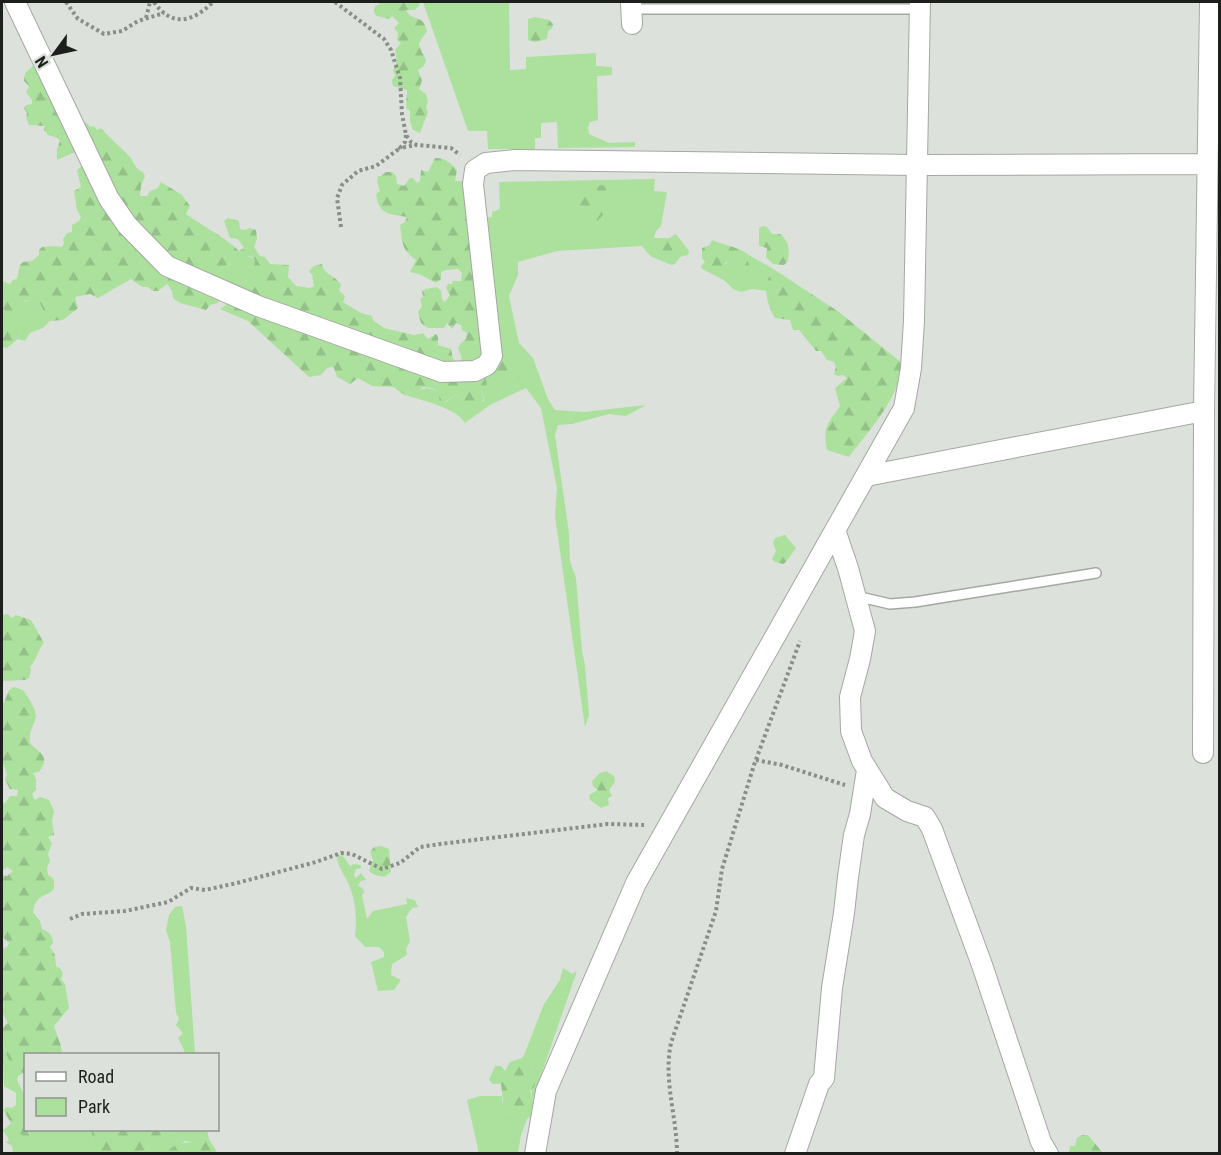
<svg xmlns="http://www.w3.org/2000/svg" width="1221" height="1155" viewBox="0 0 1221 1155" font-family="'Roboto Condensed',sans-serif">
<style>
.green{fill:#abe19d}
.forest{fill:url(#forest-firs)}
.lines{fill:none;stroke-linecap:round;stroke-linejoin:round}
.lane-casing{stroke:#a3a8a1;stroke-width:12}
.street-casing{stroke:#a3a8a1;stroke-width:22}
.path{stroke:#8a8e89;stroke-width:4;stroke-dasharray:3 3;stroke-linecap:butt}
.lane{stroke:#fff;stroke-width:9}
.street{stroke:#fff;stroke-width:20}
</style>
<defs>
<pattern id="forest-firs" width="22" height="20" patternUnits="userSpaceOnUse" patternTransform="scale(1.5)"><rect width="22" height="20" fill="#abe19d"/><path d="M5 1l3.5 6h-7zM16 11l3.5 6h-7z" fill="#93c187"/></pattern>
</defs>
<rect width="100%" height="100%" fill="#dce2db"/>
<path class="green" d="M423,2H509L510,70L526,69V57L596,53V66L612,67V75L597,76L598,120L590,122L588,127L589,134L609,143L635,142V147L558,148L557,122L541,123V138H535V149H488L487,131H468Z
M655,179L654,191L667,192L661,226L656,231L654,238H672L664,258L671,265L650,256L642,246L557,251L518,262V275L509,296L519,343L533,358L548,399L555,410L584,412L646,405L626,416L609,414L572,424L558,425L555,435L569,533L570,561L576,578L582,651L585,665L589,715L585,727L555,516L557,488L541,408L526,388L490,405L465,423C456,407 419,400 402,394L408,391L412,393C423,389 427,385 438,392L441,402L445,403L456,394L467,405L474,410L484,401L482,390L485,388C488,382 487,378 482,374L484,218L492,217V212L500,209L499,182Z
M239,251L255,260L253,270L257,277L247,287L254,310L226,305L216,280L219,270L232,262V255Z
M749,255L775,270C767,276 767,282 768,291L752,289L741,292L733,289L725,281L714,275L722,264L747,260Z
M29,300L40,303L45,315L50,321L43,328L30,333L25,341L18,339L20,328L11,320L4,323L2,322V308L4,310Z
M337,854L344,857L350,866L354,864L361,865V868L356,869L354,876L356,878L361,873L366,880L361,881L358,885L364,890V893L362,895L367,919L373,911L407,904L406,898L415,900L418,907L412,908L406,917L410,941L406,949L407,955L392,964L391,975L401,980L394,990L378,991L371,962L384,957V952L379,947H365L355,936C357,918 356,902 349,885C345,875 336,865 337,854Z
M182,906L186,926L195,1054H184V1050L178,1038L183,1033L176,1025L179,1019L176,1013L170,942L166,930L169,915L175,907Z
M563,968L572,974L577,971L532,1101C529,1085 541,1065 524,1055L544,1004L560,980Z
M2,1042L7,1056L22,1074L18,1076L17,1080L25,1096V1108L23,1106L16,1105V1093L4,1086Z
M480,1096H502V1110L510,1115L517,1111H521L523,1116L527,1119L521,1135L518,1153H478V1149L467,1100Z
M11,1123L18,1124V1131L92,1130L91,1141L96,1153H13L12,1146L5,1142L9,1141L7,1136L2,1130L6,1128Z
M170,1130H192L194,1131L207,1130L209,1139L199,1135L195,1142L185,1141L167,1153L139,1154L149,1149L147,1146L155,1136L171,1133Z"/>
<path class="forest" d="M380,2H420L419,6L415,10H406C413,23 423,13 427,31C416,48 417,41 426,60L424,66L418,70L422,80L419,89L426,94L428,102L426,107L428,112L420,133L413,130L410,121V111L406,108L407,90L393,86L392,80L395,76L393,70L397,61L395,50L401,43L397,40L398,33L394,28L399,23L392,16L389,19L377,16L374,13L375,6L379,4Z
M535,17L549,20L553,24L552,28L548,31L547,39L535,42L528,40V19Z
M34,65L77,118L85,122L91,127L94,126L97,130L101,128C110,139 121,147 130,157C135,164 135,169 143,172L145,176L141,186L140,196H147L150,191L158,188L161,182L182,195L190,206L186,214C200,224 229,240 239,251L244,248L238,239L230,238L224,221L228,218L239,221L240,229L245,230L249,228L256,230L257,239L254,247L260,256L265,257L270,264L289,265L288,277L296,286L310,288L314,286L312,275L309,271L314,266L322,264C324,276 336,275 341,285L339,290L345,296L343,302L361,313L372,316L373,320L384,328L414,335L423,333L428,339L436,334L438,337V345L451,349L453,359L457,362L462,359L458,348L461,343L466,339L467,333L462,330L461,325L456,323L452,329L447,323L444,328H428L421,323L418,312L422,306L420,299L423,297L422,291L426,289L437,287L441,291L442,299L445,302L450,295L446,288L448,284H452L453,281H461L462,273L458,269L446,270L441,272V279L436,283L419,274L410,272L416,260C401,250 402,241 400,225L405,222L407,217C389,214 379,215 376,194L380,191L377,182L378,176H381L386,172H392L396,176L397,184L404,186L410,178H413L417,183L420,181L421,170L428,172L435,158C444,157 451,163 457,170L455,181H469L481,248L482,374C488,379 489,386 482,390C483,400 486,405 474,410L467,405L464,407L462,400L456,394L444,403L440,402L438,392L432,388L423,387L416,394L407,391L402,394L394,387L372,386L358,378L350,384L337,377L334,368L332,367L327,368L321,375L309,377L248,321L220,309L226,305L241,306L247,287L256,277L253,270L255,260L250,256H240L239,251L232,255V262L219,270L221,297L218,303L210,305L206,310L180,303L173,298L172,291L167,284L158,291H153L148,287H142L131,279L98,298L90,294L75,297L78,308L63,320L50,321L45,315L40,303L29,300L24,301L23,306C16,311 9,315 2,308V281L10,284L13,280L17,279L20,265L23,262L32,261L39,255V250L42,247C47,246 57,246 62,247L64,243L63,239L67,233L72,232V225L79,221L81,217L77,210L74,191L81,187L77,170L83,165L75,152L57,160V149L60,141L58,138L48,135L44,130L45,126L29,125L26,117L27,113L24,108L26,105L32,104V100L26,92L29,86L24,81L25,73Z
M601,185L607,186L612,194L607,201L608,208L603,210L604,214L597,221H594L589,217C576,221 574,210 576,201L581,198V192Z
M763,226L767,227L772,234H780C790,242 789,249 788,261L784,265L773,264L766,257L767,248L759,246V228Z
M676,234L689,251L688,255L680,257L675,264L671,265L661,256L659,244Z
M712,240C725,246 738,246 749,255L747,260L749,265L746,269L738,271L730,267L727,262L723,264L722,268L714,275L702,269L701,266L705,262L702,258V248L710,245Z
M775,270L839,312L903,364C898,400 870,429 849,457L827,450C822,426 828,424 840,406L835,388L847,378L843,375L838,376L834,374L836,367L834,362L827,360L821,351H816L799,330H793L790,320L775,318C767,305 760,281 775,270Z
M8,320H11L20,328L18,339L7,348L2,347V322L4,323Z
M508,354L524,360L525,365C518,372 522,381 510,384L506,382L502,386L495,384L490,378L499,358Z
M785,535L796,548L786,562L783,564L775,562L772,559L776,551L773,543L775,538Z
M8,614L12,618L16,615L31,620L44,643C37,651 38,658 30,667L31,671L29,678L25,680L3,681L2,684V615Z
M14,687L23,690C29,699 40,712 34,723C31,731 29,734 30,743C40,754 51,756 39,772L33,773L36,779V790L32,794L35,800L40,797L49,800L54,811L52,821L54,835L48,837L52,843L48,854L50,861L47,868L48,875L53,878C60,901 36,887 33,912L40,921L42,929C50,932 52,935 53,943L50,947L55,955L56,966L61,969L63,974L61,979L65,984L69,1008L54,1026L61,1046L62,1054H26L25,1074C8,1068 1,1045 2,1028L8,1023L2,1012L4,1005L2,999V949L7,947L9,943L2,936V875L7,876L13,871L7,867L2,871V802L5,803L10,796H17L18,790L10,789L5,780L7,775L2,759V707L9,690Z
M606,771L614,776L615,782L609,790L612,796L608,798L609,805L601,808L590,800L589,795L598,790L593,786L592,781L600,773Z
M382,846L389,849L391,872L384,877L375,875L369,871L373,860L370,852L374,847Z
M524,1055C533,1058 532,1068 535,1076L533,1079L535,1082L534,1087L530,1090L535,1111L531,1116L527,1119L523,1116L521,1111L510,1115L502,1110L500,1106L503,1101L501,1084H493L489,1080L495,1066H501L505,1071L510,1062L522,1058Z
M16,1105L23,1106L25,1108L26,1130H37L32,1136L25,1138L18,1131V1124L11,1123L3,1110L7,1107L12,1108Z
M92,1130H170L171,1133L166,1135L156,1136L157,1139L147,1146L149,1149L139,1153L96,1154L91,1141Z
M199,1135L209,1139L216,1150L215,1153H167C173,1143 182,1143 194,1142Z
M1082,1135H1088L1103,1153H1069L1070,1146H1075L1077,1138Z"/>
<g class="lines">
<defs>
<path id="lane" d="M631,9H920
M856,596L890,604L915,602L1096,573"/>
<path id="street" d="M15,2L109,199L127,225L167,266L258,306L442,372L475,371L487,365L492,356L473,184L475,170L486,163L515,160L917,165L1207,164
M631,2L632,24
M866,476L1204,411
M835,530L848,568L865,631L860,659L850,697L851,731L862,761L885,798L907,811L925,817L932,829L982,965L1041,1142L1048,1154
M1203,753L1204,411L1210,2
M535,1154L546,1091L636,883L904,408L911,368L914,321L920,2
M795,1154L819,1084L824,1078L832,988L844,913L848,877L854,835L860,814L867,770"/>
</defs>
<use href="#lane" class="lane-casing"/>
<use href="#street" class="street-casing"/>
<path class="path" d="M66,2L78,19L104,34L122,31L138,21L164,13
M154,2C172,28 193,22 213,2
M335,2L384,39L391,50L400,78L402,114L406,135L411,142L417,145L451,148L460,155
M146,18L150,2
M406,135L405,142L400,148L416,145
M341,227L337,198L342,185L358,171L376,166L400,148
M756,760L782,765L845,785
M70,919L82,914L125,911L168,902L191,888L205,890L237,883L316,862L341,853L352,854L382,869L400,863L420,847L440,844L608,824L644,825
M677,1154C677,1116 663,1081 671,1043L716,911L722,869L754,765L800,641"/>
<use href="#lane" class="lane"/>
<use href="#street" class="street"/>
</g>
<rect width="1221" height="1155" fill="none" stroke="#1d1f1c" stroke-width="6"/>
<rect x="24" y="1053" width="195" height="78" fill="#dce2db" stroke="#90948f" stroke-width="1.5"/>
<rect x="36" y="1072" width="30" height="9" fill="#ffffff" stroke="#90948f" stroke-width="1.5"/>
<text x="78" y="1083" font-size="18" fill="#1d1f1c">Road</text>
<rect x="36" y="1098" width="30" height="18" fill="#abe19d" stroke="#90948f" stroke-width="1.5"/>
<text x="78" y="1113" font-size="18" fill="#1d1f1c">Park</text>
<g transform="translate(54 54) rotate(237)" stroke="#dce2db" stroke-width="4.5" paint-order="stroke">
<path d="M0-4.5L10 22L0 15L-10 22Z" fill="#1d1f1c"/>
<text y="-9" font-size="16" font-weight="bold" text-anchor="middle" fill="#1d1f1c">N</text>
</g>
</svg>
